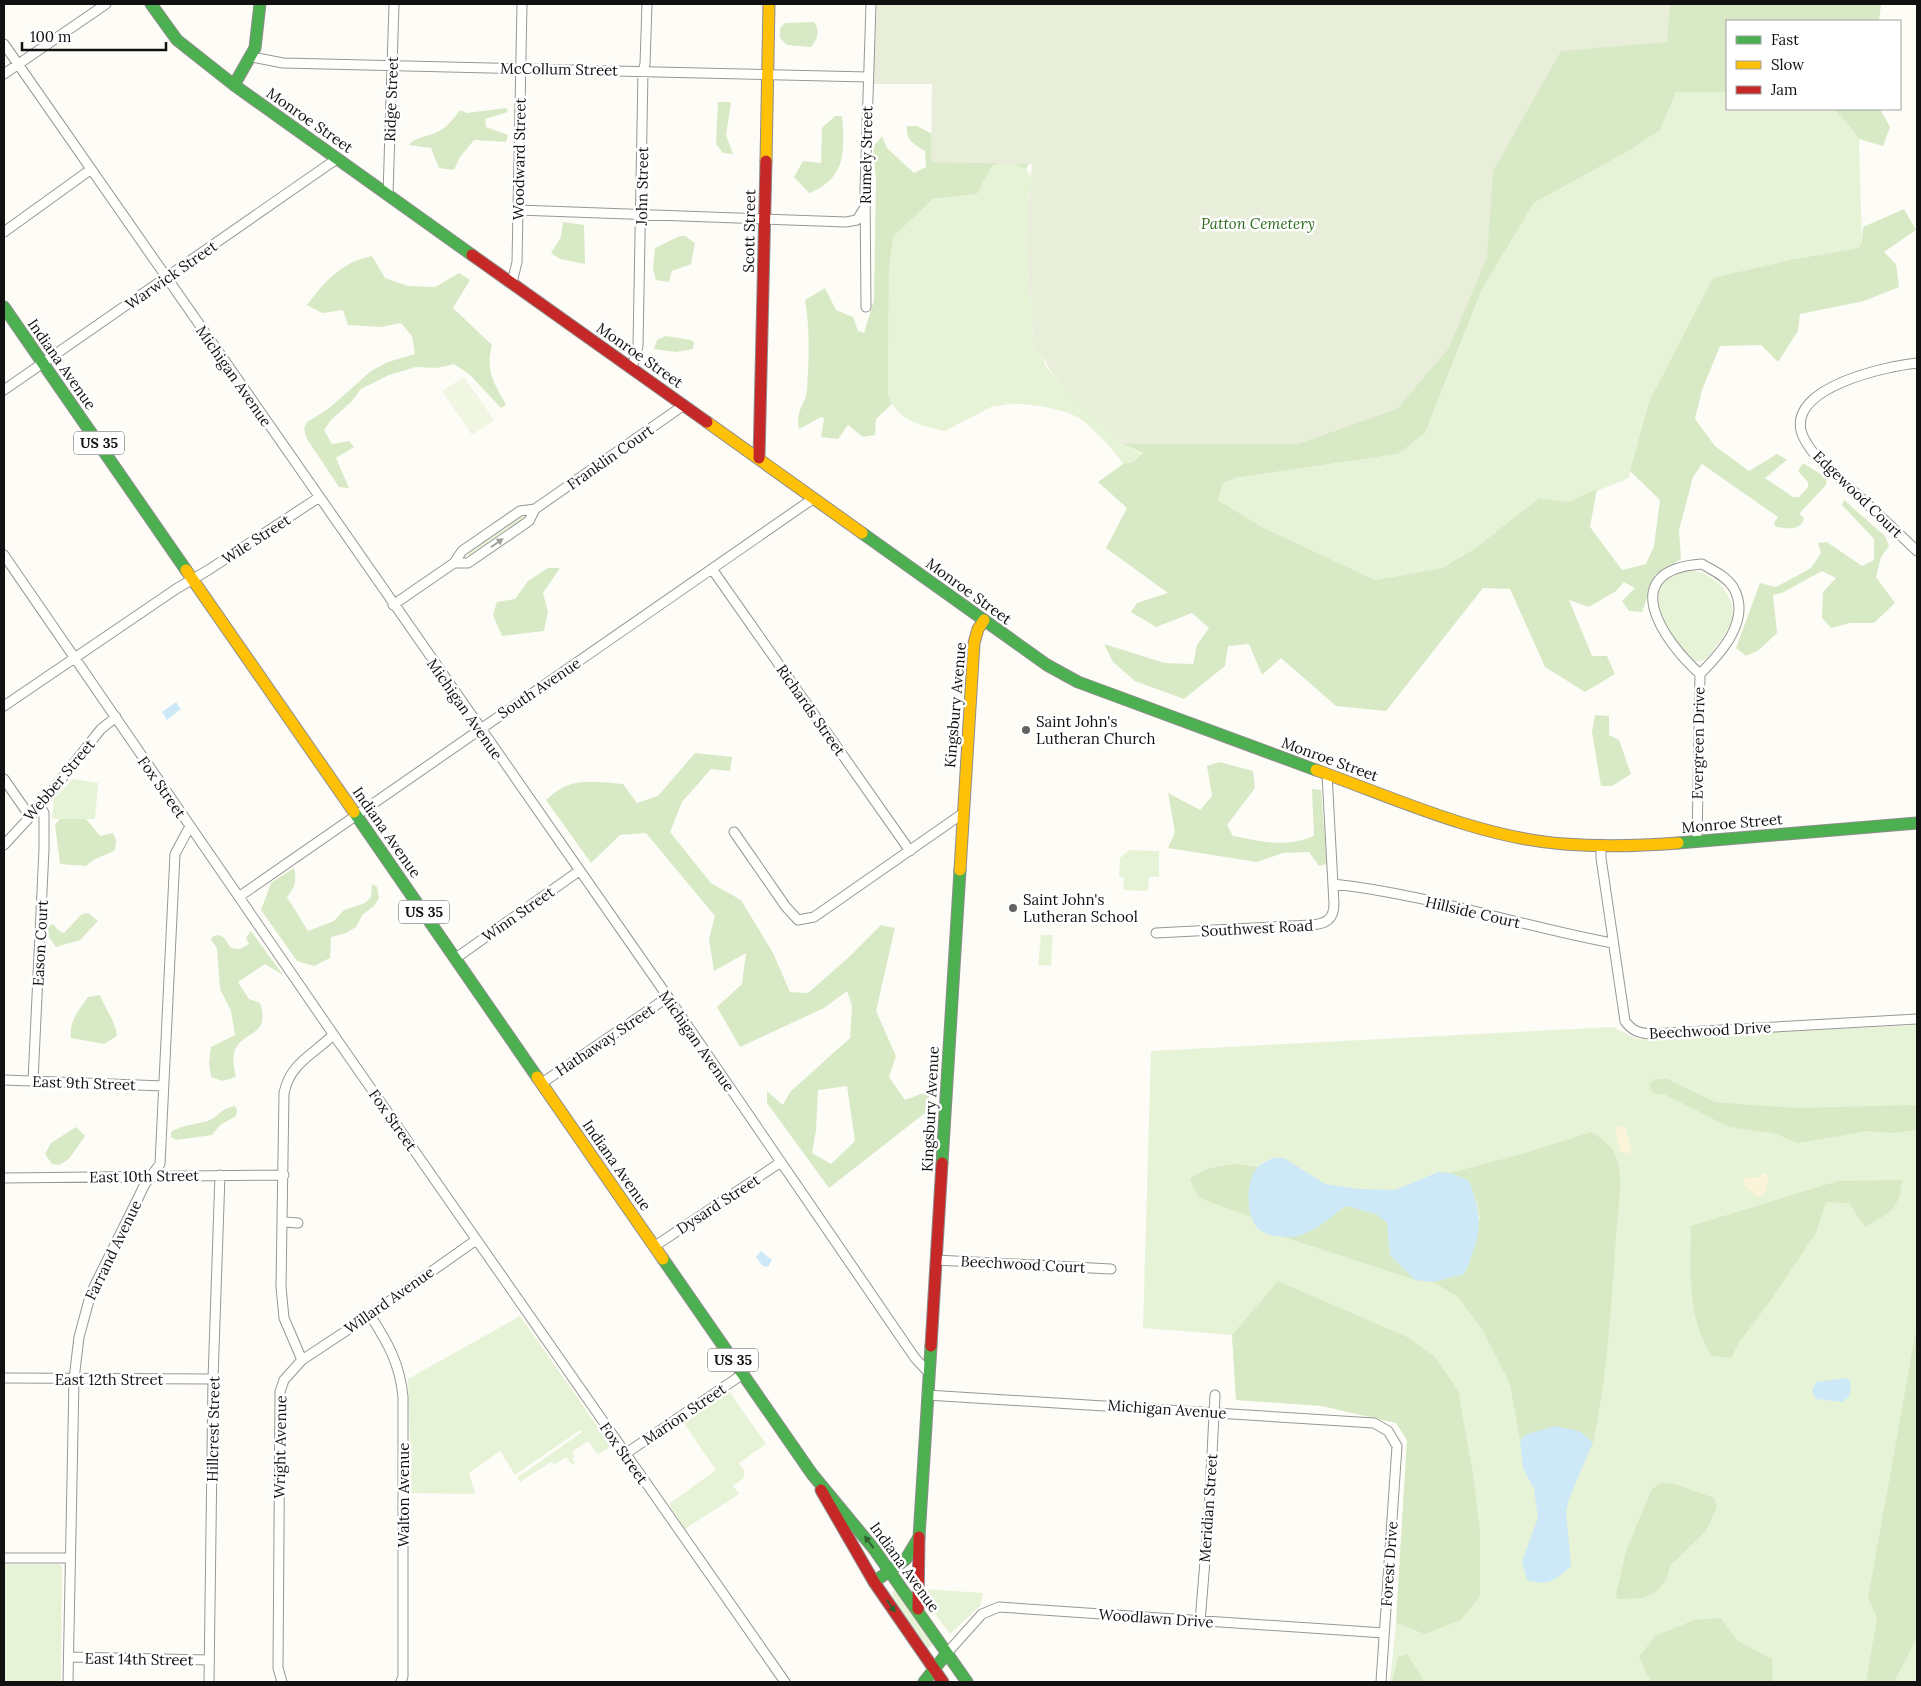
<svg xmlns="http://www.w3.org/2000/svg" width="1921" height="1686" viewBox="0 0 1921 1686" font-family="Lora,serif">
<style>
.green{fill:#e7f3d7}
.forest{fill:#d8eac5;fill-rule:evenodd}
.sand{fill:#fcf4d9}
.cemetery{fill:#e9eedb}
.pitch{fill:#f0f6e1}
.water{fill:#cde8f7}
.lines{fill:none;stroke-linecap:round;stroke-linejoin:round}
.street-casing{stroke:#979795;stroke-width:11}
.fast-casing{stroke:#8e8d8b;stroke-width:13}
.slow-casing{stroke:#8e8d8b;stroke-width:13}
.jam-casing{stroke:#8e8d8b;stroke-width:13}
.street{stroke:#fffffe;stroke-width:9}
.fast{stroke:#4caf50;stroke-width:11}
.slow{stroke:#ffc107;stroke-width:11}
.jam{stroke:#c62828;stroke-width:11}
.oneway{fill:#a0a09f}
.oneway2{fill:#2e6030}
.poi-dot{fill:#646362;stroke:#fff;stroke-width:2}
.labels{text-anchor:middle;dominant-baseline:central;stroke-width:5;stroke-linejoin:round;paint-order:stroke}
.shield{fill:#fff;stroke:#585858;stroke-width:1}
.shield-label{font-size:14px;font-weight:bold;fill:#111}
.street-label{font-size:15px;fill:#111;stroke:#fff}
.park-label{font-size:15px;font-style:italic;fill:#2f6b1f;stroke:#fff}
.poi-label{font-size:15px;fill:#111;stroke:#fff;text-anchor:start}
</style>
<rect width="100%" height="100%" fill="#fdfcf7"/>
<path class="green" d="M1676,91L1727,92V109H1835L1859,139L1862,241L1859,248L1795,259L1649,402L1629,478L1569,502L1539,498L1474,549L1442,568L1375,580L1262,527L1218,500L1223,483L1235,478L1398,454L1425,433L1482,289L1534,203L1630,150L1660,130Z
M1008,161L1026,169L1031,177L1026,242L1034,351L1043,355L1045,365L1058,381L1122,444L1143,454L1133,462L1123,464C1118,454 1088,422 1077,417C1062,409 1033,404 1016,404C1008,403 1001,407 993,406L945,431C920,425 898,422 888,395L889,269L893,237L933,199L977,194L992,166Z
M523,515L526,516V519L468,557V552Z
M1690,570C1712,572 1738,595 1732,620C1731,626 1711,654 1707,658C1702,662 1697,662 1692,661C1671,633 1628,583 1690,570Z
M73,779L98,783L95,819H52L54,799Z
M1129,850L1159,851V877H1149L1148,891L1123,890L1124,877H1119L1120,858Z
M1041,935H1053L1051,966L1038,965Z
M1917,1025V1682H1390L1396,1623L1407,1440L1396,1423L1322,1406L1236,1400L1232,1335L1143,1328L1151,1051L1613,1027L1637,1039Z
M520,1316L609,1443V1448L597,1454L588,1441L572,1452L575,1456L572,1459L575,1463L572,1465L566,1457L554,1465L551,1462L520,1482L517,1478L582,1432L580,1430L515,1475L500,1451L469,1473L475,1494L411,1493L408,1379Z
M729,1391L766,1444L739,1463L744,1470V1478L733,1486L739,1494L685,1529L669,1504L716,1470L683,1422Z
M4,1564H57L62,1566L61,1682H4Z
M924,1589L983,1593L981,1605L950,1634L926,1602Z
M896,1590L935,1644L928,1648L893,1598V1591Z"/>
<path class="forest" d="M1657,4H1881L1879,21H1727V92H1676L1660,130L1630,150L1534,203L1482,289L1425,433L1398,454L1235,478L1223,483L1218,500L1262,527L1375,580L1442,568L1474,549L1539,498L1569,502L1597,489L1590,527L1622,570L1646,564L1654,546L1660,500L1630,471L1649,402L1713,278L1795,259L1859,248L1862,241L1863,227L1904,209L1916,230L1884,252L1896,264L1899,287L1864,301L1800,314L1798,331L1778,362L1761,345L1720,346L1702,390L1695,419L1715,446L1749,471L1777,454L1787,460L1765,478L1793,497H1799L1808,487V482L1798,471L1803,463L1827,478L1826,485L1799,514L1804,518C1800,532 1788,528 1776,527L1774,523L1778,517L1702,464L1693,477L1679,530L1681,559L1655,575L1642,612L1629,611L1622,601L1635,588L1624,582L1616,591L1589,607L1569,600L1592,656H1607L1615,674L1585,692L1545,667L1510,589L1483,588L1386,711L1336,706L1281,658L1262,675L1249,644L1228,646L1225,666L1184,699L1135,681L1113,662L1104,644L1165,663L1193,664L1197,645L1209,628L1192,613L1156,627L1131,612L1137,603L1168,593L1106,548L1127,508L1098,482L1123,464L1133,462L1143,453L1122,444L1067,390L1438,246L1564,13Z
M814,22C821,32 817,39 811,47L787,45L780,38V28L785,23Z
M718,102H731L726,135L733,154L723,153L716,144Z
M506,108L508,112L485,119L486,127L508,135L506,142L474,140L460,157L454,170L439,168L431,148L409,145C417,135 430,137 441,130C449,125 454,118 460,110L467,113Z
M1835,109H1880L1890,127L1883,146L1859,139Z
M835,116H842C845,151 846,179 809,193L794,177L803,161L821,163L822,128Z
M907,126H917L942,139L1035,154L1026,169L1008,161L992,166L977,194L933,199L893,237L889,269L888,395L892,404L876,419L875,435L863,437L848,425L838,439L821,437L824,418L821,417L799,429C795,408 806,406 807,389C809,360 810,328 805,300L825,288L836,310L853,317L858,331L864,333L874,300L876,179L873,147L882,136L887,148L914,173L926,167L925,151C913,143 906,141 907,126Z
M563,222L584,225L585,264L560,259L551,253L561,237Z
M680,236H685L695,243L691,264L672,271L669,282L656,280L653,269L655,248Z
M372,256L385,278L408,286L435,287L459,273L470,280L453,308L492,345C485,372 494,382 506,405L501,408L470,375L454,364L437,368L416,367L389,375L361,389L351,402L331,420L324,430L332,444L349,441L354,447L336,458L349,488L339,487L307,439L304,429L307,422L328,409L371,371L388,362L415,354L412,336L401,323L381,327L348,325L343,310L322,313L307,305C325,281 342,262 372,256Z
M666,336L691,340L694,342L693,349L676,352L654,349L657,340Z
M1844,500L1885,536L1889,546L1881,557L1876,577L1895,603L1874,623H1850L1831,628L1822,618L1823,592L1836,578L1822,571L1782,593L1773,595L1777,633L1759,650L1746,656L1736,648L1760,583L1776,587L1811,568L1821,553L1818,543L1827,542L1862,566L1874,560V539L1842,505Z
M548,568H560L543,593L548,612L544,631L502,636L493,615L497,602L515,599L528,581Z
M1595,715L1609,716V735L1619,740L1631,774L1612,786H1601L1592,732Z
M695,753L732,757L730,771L711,769L682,802L670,832L711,883L741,900L773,953L790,992L808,993L849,957L881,925L895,928L876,1011L896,1056L889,1077L905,1100L931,1090L925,1113L829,1188L767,1103V1091L783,1105L790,1092L850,1038L852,1006L847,991L824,1008L740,1047L717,1007L742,984L746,953L714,971L709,939L715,916L646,833L620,835L591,863L546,800C571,776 591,782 623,784L637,803L658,796ZM847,1086L855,1141L831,1164L812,1153L816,1130L818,1090Z
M1219,762L1253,771L1255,788L1227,825L1233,836C1264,842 1284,848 1314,836L1312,789L1321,790L1327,864L1319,866L1309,852L1283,853L1257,862L1168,848L1175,832L1168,793L1200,810L1212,796L1207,766Z
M60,819H86L100,836L113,833L116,840L115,850C104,857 96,856 86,866L60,864L55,825Z
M294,868C297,882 295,887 287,897L308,931L334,921L344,910L365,903L371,897L372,884L377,887L379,898L374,906L363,914L356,927L346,933L331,937L330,958L314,966L297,961L261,910L271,883Z
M88,913L98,921L80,940L56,947L48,936V926L53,924L58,930L64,933L82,914Z
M251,931L283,975L265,964L238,982L249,999L260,1003C270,1034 249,1030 237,1046C231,1055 234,1067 236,1077L223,1081L211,1077L209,1063L211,1047L235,1035L231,1011L220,989L217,948L211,940L213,936C224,933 225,940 231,948L240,949L249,944L246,938Z
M100,995C105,1009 116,1022 117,1036L104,1044L71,1038C69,1021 78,1011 88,997Z
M1655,1079H1667L1715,1102L1749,1105L1799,1108L1917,1105V1130L1893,1133L1868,1131L1798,1143L1773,1133L1729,1127L1666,1095L1653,1093L1649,1084Z
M235,1106L237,1110L236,1116L220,1125L212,1135L176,1140L171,1137V1132C178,1126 199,1124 210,1120C221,1115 218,1110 235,1106Z
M76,1127L85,1136L69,1159L59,1165L52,1164L45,1154L51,1143Z
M1592,1132C1603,1140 1612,1145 1617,1159C1624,1180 1617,1216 1616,1238C1611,1307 1608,1375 1593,1442L1579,1431L1528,1434L1520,1440L1510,1384L1482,1329L1458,1297L1433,1282L1464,1274L1480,1218L1477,1202L1469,1181L1450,1173L1518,1155Z
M1238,1164L1258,1167C1247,1182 1246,1200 1252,1217L1199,1198L1190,1180C1200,1168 1223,1165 1238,1164Z
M1902,1180C1900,1209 1889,1213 1865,1227L1849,1203L1826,1202L1816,1233L1771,1300L1740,1341L1731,1358L1712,1356C1686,1317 1691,1271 1691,1226L1838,1181Z
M1346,1206L1377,1214L1388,1224L1390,1255L1415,1280L1284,1237L1310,1232Z
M1278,1281L1409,1338L1434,1356L1458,1390L1473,1474L1480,1532V1596L1461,1620L1425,1634L1396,1623L1407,1440L1396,1423L1322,1406L1236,1400L1232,1335Z
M1917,1325V1638L1894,1682H1866L1877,1618L1868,1598Z
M1661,1483L1675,1484L1714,1498L1717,1507L1706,1531L1670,1566L1667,1579L1658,1590L1644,1598L1617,1599L1616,1595L1626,1551L1652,1489Z
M1721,1618L1738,1641L1772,1659L1773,1682H1651L1639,1657L1655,1636L1694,1620Z
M1407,1654L1425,1682H1392L1398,1657Z"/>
<path class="sand" d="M1619,1125L1625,1128L1632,1149L1628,1154L1620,1151L1615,1129Z
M1763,1173H1766L1769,1178L1765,1192L1758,1197L1744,1185L1743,1181L1746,1178L1759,1177Z"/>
<path class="cemetery" d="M877,4H1670L1667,42L1561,51L1493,171L1487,257L1449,348L1397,409L1298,444H1122C1102,424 1049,380 1043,355L1034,352L1026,242L1032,164L931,162L932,84H873Z"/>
<path class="pitch" d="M464,377L494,420L472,435L442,391Z"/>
<path class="water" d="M176,702L181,709L167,720L162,712Z
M1273,1158H1284L1325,1184L1359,1189L1395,1190L1438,1172L1450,1173L1469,1181C1484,1219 1481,1238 1464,1274L1433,1282L1415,1280L1390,1255L1387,1223L1376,1214L1346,1206C1331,1216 1316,1232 1297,1236C1287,1238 1272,1237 1263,1232C1245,1223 1245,1183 1256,1169C1260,1164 1267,1161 1273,1158Z
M761,1251L772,1260L768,1267L763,1266L756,1257Z
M1848,1378L1851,1384L1849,1397L1842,1402L1816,1399L1812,1391L1816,1382Z
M1554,1426L1579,1431L1593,1442L1569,1499L1566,1511L1571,1566C1556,1580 1548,1587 1527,1580L1522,1561L1538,1518L1534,1489L1523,1468L1520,1440L1528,1434Z"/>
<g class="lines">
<defs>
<path id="street" d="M4,44L668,997L915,1358L928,1372
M252,57L283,63L868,77
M4,74L106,4
M388,194L394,4
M518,210L846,222L857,220L865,207
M4,232L90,170
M512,283L517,262L522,4
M866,307L865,190L871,4
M1917,363C1888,366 1786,387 1802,434C1811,456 1833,472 1850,488C1873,509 1895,530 1917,551
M632,368L638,346L643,71L645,64L647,4
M4,390L338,158
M4,555L340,1044L785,1682
M454,563H468L529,521L535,509L684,405
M1702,564C1712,570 1726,576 1733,587C1752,619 1722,652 1700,674C1662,640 1615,570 1702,564Z
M712,569L910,851
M393,605L454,563L462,551L520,511L535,509
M4,706L176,589L210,569L318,498
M4,779L29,815
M734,832L786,907L798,920L814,917L962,814
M1697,842L1700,674
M4,845L40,806L101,729L116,717
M1601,846V858L1625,1021C1632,1031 1639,1033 1651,1034L1917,1019
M1333,884C1426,894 1520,926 1612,943
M240,896L814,498
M1156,933L1311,925C1325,924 1334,920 1334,904L1327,774
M456,958L579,871
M4,1080L164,1086
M33,1081L44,849V813L40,806
M542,1083L668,997
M4,1178L284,1175
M284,1222L298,1223
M655,1246L781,1162
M936,1260L1111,1269
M370,1315C388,1343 400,1364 403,1397V1676L401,1682
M302,1360L370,1315L476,1240
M4,1378L213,1379
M927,1395L1374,1423L1388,1431L1397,1446L1381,1682
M625,1454L743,1374
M4,1558H70
M1200,1622L1209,1512L1215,1395
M947,1653L982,1614L999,1607L1384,1633
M69,1657L209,1660
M68,1682L74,1379L79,1337L91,1293L145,1184L160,1164L175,854L190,826
M209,1682L213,1379L220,1175
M282,1682L278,1668L280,1392L284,1380L302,1360L284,1318L281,1287L284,1093C290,1063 314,1054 333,1035"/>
<path id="fast" d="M151,4L177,40L234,85L472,255
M234,85L255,48L260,4
M4,307L186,570
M862,533L1047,665L1078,682L1316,770
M354,812L537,1077
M1678,843L1917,823
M942,1163L960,870
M663,1259L812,1474L874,1549L967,1682
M874,1582L906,1559L919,1537L931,1346
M924,1682L947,1653"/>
<path id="slow" d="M766,161L769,4
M707,422L862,533
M186,570L354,812
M1316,770C1394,798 1480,838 1564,844C1601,847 1640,846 1678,843
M960,870L974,643L978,629L984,620
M537,1077L663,1259"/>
<path id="jam" d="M472,255L707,422
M759,458L766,161
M931,1346L942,1163
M821,1490L874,1582L943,1682
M918,1609L919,1537"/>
</defs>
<use href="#street" class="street-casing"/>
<use href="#fast" class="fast-casing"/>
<use href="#slow" class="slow-casing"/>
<use href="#jam" class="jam-casing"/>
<use href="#street" class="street"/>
<use href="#fast" class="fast"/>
<use href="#slow" class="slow"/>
<use href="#jam" class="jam"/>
</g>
<defs><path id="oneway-solid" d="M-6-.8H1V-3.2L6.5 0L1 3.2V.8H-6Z" transform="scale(1.25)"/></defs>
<use class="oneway" href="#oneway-solid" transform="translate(497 543) rotate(-35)"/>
<g class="oneway2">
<use href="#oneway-solid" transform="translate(869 1542) rotate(-127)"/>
<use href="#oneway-solid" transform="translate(891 1606) rotate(56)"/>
</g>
<g class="poi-dot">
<circle cx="1026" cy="730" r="5"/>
<circle cx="1013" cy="908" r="5"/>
</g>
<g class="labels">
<g class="shield">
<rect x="74" y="431.5" width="50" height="23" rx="4"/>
<rect x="399" y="900.5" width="50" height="23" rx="4"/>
<rect x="708" y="1348.5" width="50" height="23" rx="4"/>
</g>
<g class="shield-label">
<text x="99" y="443">US 35</text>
<text x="424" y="912">US 35</text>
<text x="733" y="1360">US 35</text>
</g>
<g class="street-label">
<text transform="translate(559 69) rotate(1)">McCollum Street</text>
<text transform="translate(391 99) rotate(-88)">Ridge Street</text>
<text transform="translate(310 120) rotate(35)">Monroe Street</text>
<text transform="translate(866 155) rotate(-89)">Rumely Street</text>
<text transform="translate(519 159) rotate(-89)">Woodward Street</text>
<text transform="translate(642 186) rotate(-89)">John Street</text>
<text transform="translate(749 231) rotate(-89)">Scott Street</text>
<text transform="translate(171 275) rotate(-35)">Warwick Street</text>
<text transform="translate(640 355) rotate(35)">Monroe Street</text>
<text transform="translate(62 364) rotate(55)">Indiana Avenue</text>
<text transform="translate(234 376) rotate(55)">Michigan Avenue</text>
<text transform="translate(610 457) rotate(-35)">Franklin Court</text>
<text transform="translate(1858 494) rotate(44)">Edgewood Court</text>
<text transform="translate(256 539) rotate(-33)">Wile Street</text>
<text transform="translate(969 591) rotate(36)">Monroe Street</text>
<text transform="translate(539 688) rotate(-34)">South Avenue</text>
<text transform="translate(955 705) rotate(-85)">Kingsbury Avenue</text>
<text transform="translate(465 709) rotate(55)">Michigan Avenue</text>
<text transform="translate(811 710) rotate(55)">Richards Street</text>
<text transform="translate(1698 743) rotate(-89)">Evergreen Drive</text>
<text transform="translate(1330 759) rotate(20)">Monroe Street</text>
<text transform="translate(59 780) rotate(-50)">Webber Street</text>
<text transform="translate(162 787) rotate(55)">Fox Street</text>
<text transform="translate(1732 823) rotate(-5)">Monroe Street</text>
<text transform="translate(387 832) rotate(55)">Indiana Avenue</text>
<text transform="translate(1473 912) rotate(13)">Hillside Court</text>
<text transform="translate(518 914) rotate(-35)">Winn Street</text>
<text transform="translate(1257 928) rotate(-3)">Southwest Road</text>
<text transform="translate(40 943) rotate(-87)">Eason Court</text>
<text transform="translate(1710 1030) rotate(-3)">Beechwood Drive</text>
<text transform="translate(605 1040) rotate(-34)">Hathaway Street</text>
<text transform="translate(697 1041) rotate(55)">Michigan Avenue</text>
<text transform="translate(84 1083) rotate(2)">East 9th Street</text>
<text transform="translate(930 1109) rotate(-87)">Kingsbury Avenue</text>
<text transform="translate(393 1120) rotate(55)">Fox Street</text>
<text transform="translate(617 1165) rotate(55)">Indiana Avenue</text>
<text transform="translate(144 1176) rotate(-1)">East 10th Street</text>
<text transform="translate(718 1204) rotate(-33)">Dysard Street</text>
<text transform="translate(113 1250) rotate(-64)">Farrand Avenue</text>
<text transform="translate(1023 1264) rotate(3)">Beechwood Court</text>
<text transform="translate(389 1300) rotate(-35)">Willard Avenue</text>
<text x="109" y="1379">East 12th Street</text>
<text transform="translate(1167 1409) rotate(4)">Michigan Avenue</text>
<text transform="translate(684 1414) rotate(-34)">Marion Street</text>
<text transform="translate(213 1429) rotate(-89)">Hillcrest Street</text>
<text transform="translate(280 1447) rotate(-89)">Wright Avenue</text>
<text transform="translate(624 1453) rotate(55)">Fox Street</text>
<text transform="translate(403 1495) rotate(-90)">Walton Avenue</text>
<text transform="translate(1208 1508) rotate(-86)">Meridian Street</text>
<text transform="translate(1389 1564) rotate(-86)">Forest Drive</text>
<text transform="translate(905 1567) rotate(54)">Indiana Avenue</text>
<text transform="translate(1156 1618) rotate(4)">Woodlawn Drive</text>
<text transform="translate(139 1659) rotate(1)">East 14th Street</text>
</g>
<g class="park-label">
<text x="1258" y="223">Patton Cemetery</text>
</g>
<g class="poi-label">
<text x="1036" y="721">Saint John's<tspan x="1036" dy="17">Lutheran Church</tspan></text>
<text x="1023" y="899">Saint John's<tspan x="1023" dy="17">Lutheran School</tspan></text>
</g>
</g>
<rect width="1921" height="1686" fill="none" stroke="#111111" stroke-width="10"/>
<rect x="1726" y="20" width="175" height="90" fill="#ffffff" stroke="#a0a0a0"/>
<rect x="1736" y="36" width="25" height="8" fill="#4caf50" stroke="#a0a0a0"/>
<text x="1771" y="45" font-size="15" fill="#111111">Fast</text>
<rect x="1736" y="61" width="25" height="8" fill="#ffc107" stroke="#a0a0a0"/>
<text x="1771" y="70" font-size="15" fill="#111111">Slow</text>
<rect x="1736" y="86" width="25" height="8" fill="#c62828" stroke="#a0a0a0"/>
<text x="1771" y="95" font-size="15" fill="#111111">Jam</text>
<path d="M22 42v8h144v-8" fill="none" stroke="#111111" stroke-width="2.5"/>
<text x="30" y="42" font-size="15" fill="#111111" stroke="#ffffff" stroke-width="4" paint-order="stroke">100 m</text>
</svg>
